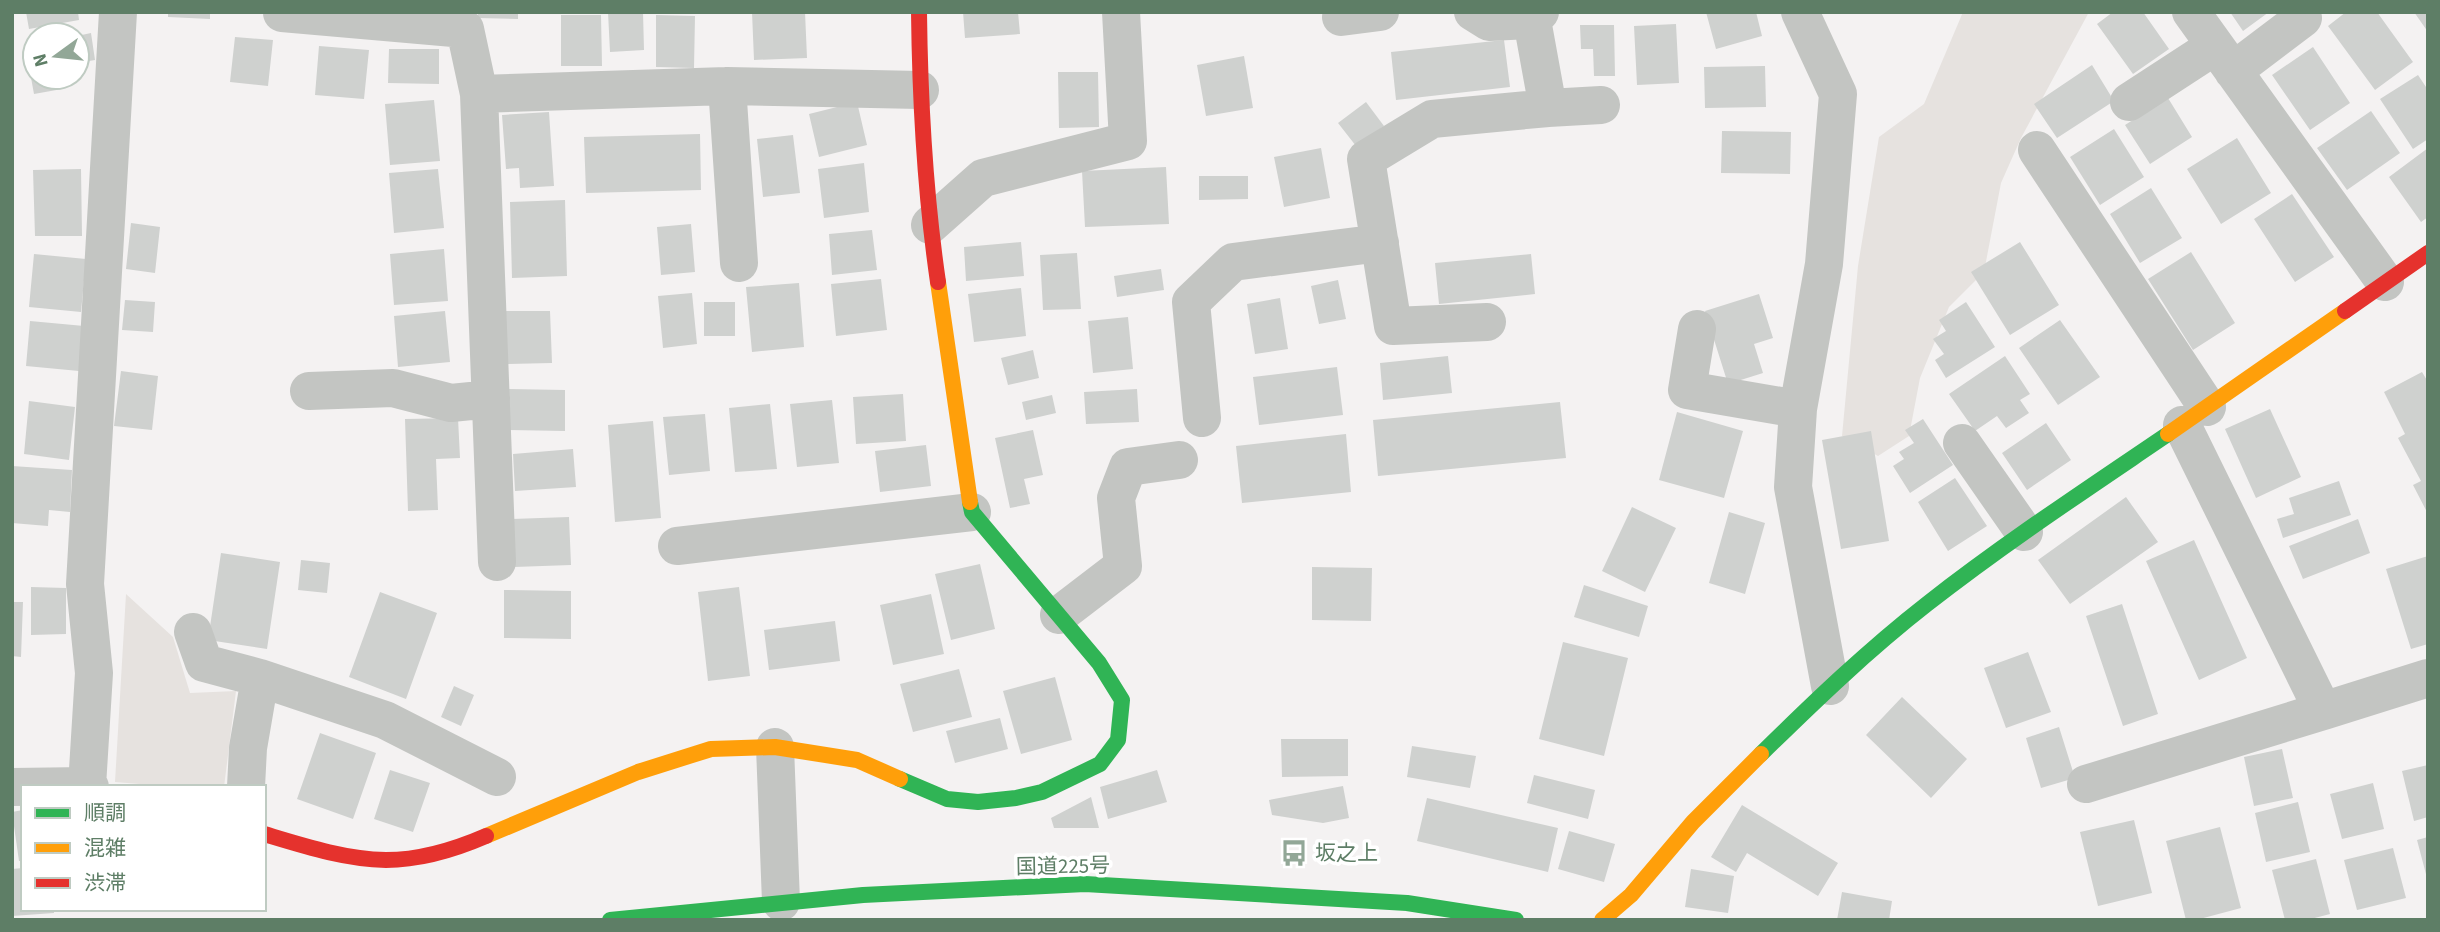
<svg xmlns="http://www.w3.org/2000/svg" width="2440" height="932" viewBox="0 0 2440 932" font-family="'Source Sans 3','Noto Sans JP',sans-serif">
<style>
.green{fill:#e6e2df}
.building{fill:#cfd1cf}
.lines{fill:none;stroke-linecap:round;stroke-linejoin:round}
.street{stroke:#c3c5c2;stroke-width:38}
.fast{stroke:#30b455;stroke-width:16}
.slow{stroke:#ff9f0a;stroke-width:16}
.jam{stroke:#e5322d;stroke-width:16}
.labels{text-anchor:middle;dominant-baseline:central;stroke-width:7;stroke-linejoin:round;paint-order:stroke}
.poi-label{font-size:21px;fill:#5e7e66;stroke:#fff;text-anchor:start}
.street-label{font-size:21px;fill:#5e7e66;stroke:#fff}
</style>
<rect width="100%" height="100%" fill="#f4f2f2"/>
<path class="green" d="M1963,12H2089L2021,138L2001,183L1984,272L1949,307L1920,378L1909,436L1878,456L1842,436L1858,266L1879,137L1924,104Z
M126,594L173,637L190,693L236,691L224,787H176L115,782Z"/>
<path class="building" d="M26,12H78L79,20L29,29Z
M168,12H210V19L168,17Z
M478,12H518V19L478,18Z
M608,12H643L644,50L610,52Z
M752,12H805L807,58L754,60Z
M963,12H1018L1020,34L965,38Z
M1706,12H1756L1762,36L1716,49Z
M2113,12H2143L2169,49L2133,74L2097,24Z
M2230,12H2269L2243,31Z
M2346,12H2377L2413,62L2375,90L2328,26Z
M2414,12H2428V32Z
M561,15H601L602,66H561Z
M656,15L695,16L694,68L656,67Z
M1676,24L1679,83L1637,85L1634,26Z
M1580,25H1614L1615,76H1594L1593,49H1581Z
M91,33L95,60L77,63V36Z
M235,37L273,40L268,86L230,82Z
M1504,40L1510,87L1396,100L1391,52Z
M35,43V77H60L62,89L34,94L25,45Z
M319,46L369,50L364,99L315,95Z
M2313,47L2350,103L2310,130L2272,75Z
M389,49H439V84L388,83Z
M1244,56L1253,108L1206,116L1197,65Z
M2092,65L2114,101L2057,138L2034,104Z
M1765,66L1766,107L1705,108L1704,67Z
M1058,72H1098L1099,127L1059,128Z
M2418,75L2428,90V139L2413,149L2380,99Z
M2168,98L2192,137L2150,164L2125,125Z
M434,100L440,161L390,165L385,104Z
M857,102L867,145L819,157L809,114Z
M1366,102L1384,126L1356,146L1338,123Z
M2371,111L2400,153L2347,190L2317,148Z
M549,112L554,186L520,188L519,168L506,169L502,115Z
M2114,129L2144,177L2100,205L2070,157Z
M1722,131L1791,132L1790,174L1721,173Z
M700,134L701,190L586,193L584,137Z
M793,135L800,193L763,197L757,139Z
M2237,138L2271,193L2221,224L2187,169Z
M1321,148L1330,198L1284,207L1274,157Z
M2428,148V217L2421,222L2389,177Z
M864,163L869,212L824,218L818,169Z
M1166,167L1169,224L1085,227L1082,171Z
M81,169L82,236H35L33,170Z
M438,169L444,228L394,233L389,173Z
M1199,176H1248V199L1199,200Z
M2151,188L2182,238L2140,263L2110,214Z
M2292,194L2334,257L2295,282L2254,219Z
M565,200L567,276L512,278L510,202Z
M131,223L160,227L155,273L126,269Z
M691,224L695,272L661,275L657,227Z
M872,230L877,270L832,275L829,234Z
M1021,242L1024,276L966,281L964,247Z
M2020,242L2059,305L2010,335L1971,272Z
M444,249L448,301L394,305L390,254Z
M2191,252L2235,323L2193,350L2148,279Z
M1077,253L1081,309L1043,310L1040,255Z
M34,254L86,259L81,312L29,307Z
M1531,254L1535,294L1439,304L1435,263Z
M1161,269L1164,290L1117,297L1114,276Z
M881,279L887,330L836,336L831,284Z
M1338,280L1346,319L1319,324L1311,286Z
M799,283L804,347L752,352L746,287Z
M1021,288L1026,336L974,342L968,294Z
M692,293L697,344L663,348L658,296Z
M1759,294L1773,338L1754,344L1763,373L1728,384L1705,311Z
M1280,298L1288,349L1255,354L1247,304Z
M125,300L155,302L153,332L122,330Z
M704,302H735V336H704Z
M1966,302L1995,347L1946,378L1935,360L1944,354L1933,339L1946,331L1939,320Z
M445,311L450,362L398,367L394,316Z
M503,311H550L552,363L504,364Z
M1128,317L1133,369L1093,373L1088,321Z
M2060,320L2100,377L2058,405L2019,348Z
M30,321L84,326L79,371L26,366Z
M1033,350L1039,378L1008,385L1001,358Z
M1448,356L1452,393L1383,400L1380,363Z
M2005,356L2030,394L2020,400L2029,413L2006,428L1997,416L1975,431L1949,394Z
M1337,367L1343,415L1259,425L1253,377Z
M121,371L158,376L152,430L114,426Z
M2422,372L2428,382V514L2413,485L2421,481L2398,438L2405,434L2384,392Z
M509,389L565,390V431L509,430Z
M1137,389L1139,422L1086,424L1084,392Z
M903,394L906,441L856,444L853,397Z
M1052,395L1056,413L1026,420L1022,402Z
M832,400L839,463L797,467L790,404Z
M29,401L75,407L69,460L24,454Z
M1560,402L1566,458L1378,476L1373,420Z
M770,404L777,469L735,472L729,408Z
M2270,409L2301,477L2256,498L2225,429Z
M1677,412L1743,431L1724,498L1659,480Z
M705,414L710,471L669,475L663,417Z
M458,418L460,458L436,459L438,510L408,511L405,419Z
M1923,419L1953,465L1910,493L1893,466L1904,459L1899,452L1914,443L1905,430Z
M653,421L661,518L615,522L608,425Z
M2046,423L2071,460L2027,490L2002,453Z
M1033,430L1043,475L1024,479L1030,504L1010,508L995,438Z
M1871,431L1889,541L1841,549L1822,440Z
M1346,434L1351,492L1242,503L1236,446Z
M926,445L931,486L880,492L875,451Z
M573,449L576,487L515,491L513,454Z
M12,466L72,470L70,512L49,510L48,526L12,523Z
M1955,478L1987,526L1948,551L1918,502Z
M2339,481L2351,515L2283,538L2277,519L2294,514L2289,498Z
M2126,497L2158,542L2070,604L2038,560Z
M1632,507L1676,528L1645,592L1602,571Z
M1729,512L1765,523L1745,594L1709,583Z
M569,517L571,565L514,567L512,519Z
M2358,519L2370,553L2303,579L2289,546Z
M2194,540L2247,658L2199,680L2146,561Z
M221,553L280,562L267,649L208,640Z
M2428,556V644L2411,649L2386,569Z
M301,560L330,563L327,593L298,590Z
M980,564L995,629L951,640L935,574Z
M1312,567L1372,568L1371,621L1312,620Z
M1584,585L1648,606L1639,637L1574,617Z
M31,587L66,588V634L31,635Z
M739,587L750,676L708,681L698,592Z
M504,590L571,591V639L504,638Z
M380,592L437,613L406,699L349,677Z
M931,594L944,654L893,665L880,605Z
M12,602H23L21,657L12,656Z
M2122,604L2158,714L2123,726L2086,616Z
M835,621L840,661L769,670L764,630Z
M1563,642L1628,658L1604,756L1539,739Z
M2028,652L2051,712L2006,728L1984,668Z
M959,669L972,717L913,732L900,684Z
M1055,677L1072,740L1021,754L1003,691Z
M454,686L474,695L461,726L441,717Z
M1902,697L1967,759L1931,798L1866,735Z
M1000,718L1008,749L955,763L946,731Z
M2059,727L2075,778L2041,788L2026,738Z
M320,733L376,753L353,819L297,799Z
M1281,739H1348V776L1282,777Z
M1412,746L1476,756L1470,788L1407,777Z
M2282,749L2293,798L2254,806L2244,757Z
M2428,765V817L2414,821L2402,771Z
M390,770L430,783L413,832L374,819Z
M1157,770L1167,802L1108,819L1100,787Z
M1534,775L1595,790L1588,819L1527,803Z
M2373,783L2384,829L2342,839L2330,794Z
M1343,786L1349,818L1323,823L1272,815L1269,800Z
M1091,797L1099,828H1054L1051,818Z
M1427,798L1558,828L1548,872L1417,841Z
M2298,802L2310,852L2266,862L2255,813Z
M1742,805L1838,863L1818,896L1747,853L1736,872L1711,857Z
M23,810V861H19L12,812Z
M2134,820L2152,893L2098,906L2080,832Z
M2220,827L2241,908L2196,920H2186L2166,841Z
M1569,831L1615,844L1604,882L1558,869Z
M2428,837V877L2427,878L2417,840Z
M2393,848L2406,898L2357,910L2344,860Z
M2316,859L2330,914L2307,920H2285L2272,870Z
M23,868V909H54V913L12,916V869Z
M1691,869L1734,876L1728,913L1685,907Z
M1842,892L1892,901L1889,920H1837Z"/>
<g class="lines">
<path class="street" d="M1473,12L1489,22L1532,20
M1800,12L1838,94L1824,264L1798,409L1793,487L1830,686
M2191,12L2385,282
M282,13L465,29L479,94
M1341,17L1380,12
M2233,71L2303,18
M727,86L739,263
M2129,102L2215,46
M1548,108L1601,105
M2037,150L2207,407
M930,225L983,178L1128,141L1121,12
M1487,322L1393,326L1366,159L1432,119L1548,108L1532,20L1540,12
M1697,329L1687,390L1798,409
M309,391L393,388L451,403L491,399
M1202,418L1191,302L1233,262L1380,243
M2182,425L2323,711L2428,678
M1962,443L2024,532
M677,546L972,512
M497,562L479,94L727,86L920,90
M1059,615L1123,566L1116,498L1128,467L1179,460
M193,632L204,663L260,678L248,748L246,787
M260,678L385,720L497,777
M775,747L781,902
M2086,784L2323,711
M12,787L87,786
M90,787L87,786L94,673L85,584L118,12"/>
<path class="fast" d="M1761,754C1814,702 1868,650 1927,604C2005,543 2087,489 2168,434
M900,779L947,799L978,802L1016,798L1042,792L1100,764L1118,740L1122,700L1099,663L972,512L970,502
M610,920L863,895L1085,884L1407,903L1516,920"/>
<path class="slow" d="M938,282L970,502
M2168,434L2345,311
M486,836L638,772L711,749L775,747L857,760L900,779
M1602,920L1631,895L1693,822L1761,754"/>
<path class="jam" d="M919,12C920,103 925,193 938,282
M2345,311L2428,253
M264,834C304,846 344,859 386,860C419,860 456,849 486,836"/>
</g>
<defs>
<symbol id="bus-bare" viewBox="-9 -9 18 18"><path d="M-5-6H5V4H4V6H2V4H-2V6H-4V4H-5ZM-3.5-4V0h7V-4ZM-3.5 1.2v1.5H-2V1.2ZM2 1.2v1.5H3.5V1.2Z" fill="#92a797" stroke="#fff" stroke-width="2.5" paint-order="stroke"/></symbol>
</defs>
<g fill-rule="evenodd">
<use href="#bus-bare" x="1275" y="834" width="38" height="38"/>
</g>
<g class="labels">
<g class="poi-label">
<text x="1315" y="853">坂之上</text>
</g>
<g class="street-label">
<text transform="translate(1063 866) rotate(-1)">国道225号</text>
</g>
</g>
<rect width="2440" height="932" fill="none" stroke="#5e7e66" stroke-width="28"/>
<rect x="21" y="785" width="245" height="126" fill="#ffffff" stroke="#bfcbc2" stroke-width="2"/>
<rect x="35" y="808" width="35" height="10" fill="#30b455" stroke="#bfcbc2" stroke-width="2"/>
<text x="84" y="820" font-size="21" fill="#5e7e66">順調</text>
<rect x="35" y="843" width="35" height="10" fill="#ff9f0a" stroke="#bfcbc2" stroke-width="2"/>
<text x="84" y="855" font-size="21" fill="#5e7e66">混雑</text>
<rect x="35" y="878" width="35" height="10" fill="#e5322d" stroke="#bfcbc2" stroke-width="2"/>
<text x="84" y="890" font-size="21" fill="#5e7e66">渋滞</text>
<g transform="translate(56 56) rotate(255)"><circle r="33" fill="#ffffff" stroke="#bfcbc2" stroke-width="2"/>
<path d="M0-5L12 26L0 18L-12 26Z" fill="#92a797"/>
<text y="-10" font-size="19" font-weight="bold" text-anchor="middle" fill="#5e7e66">N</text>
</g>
</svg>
